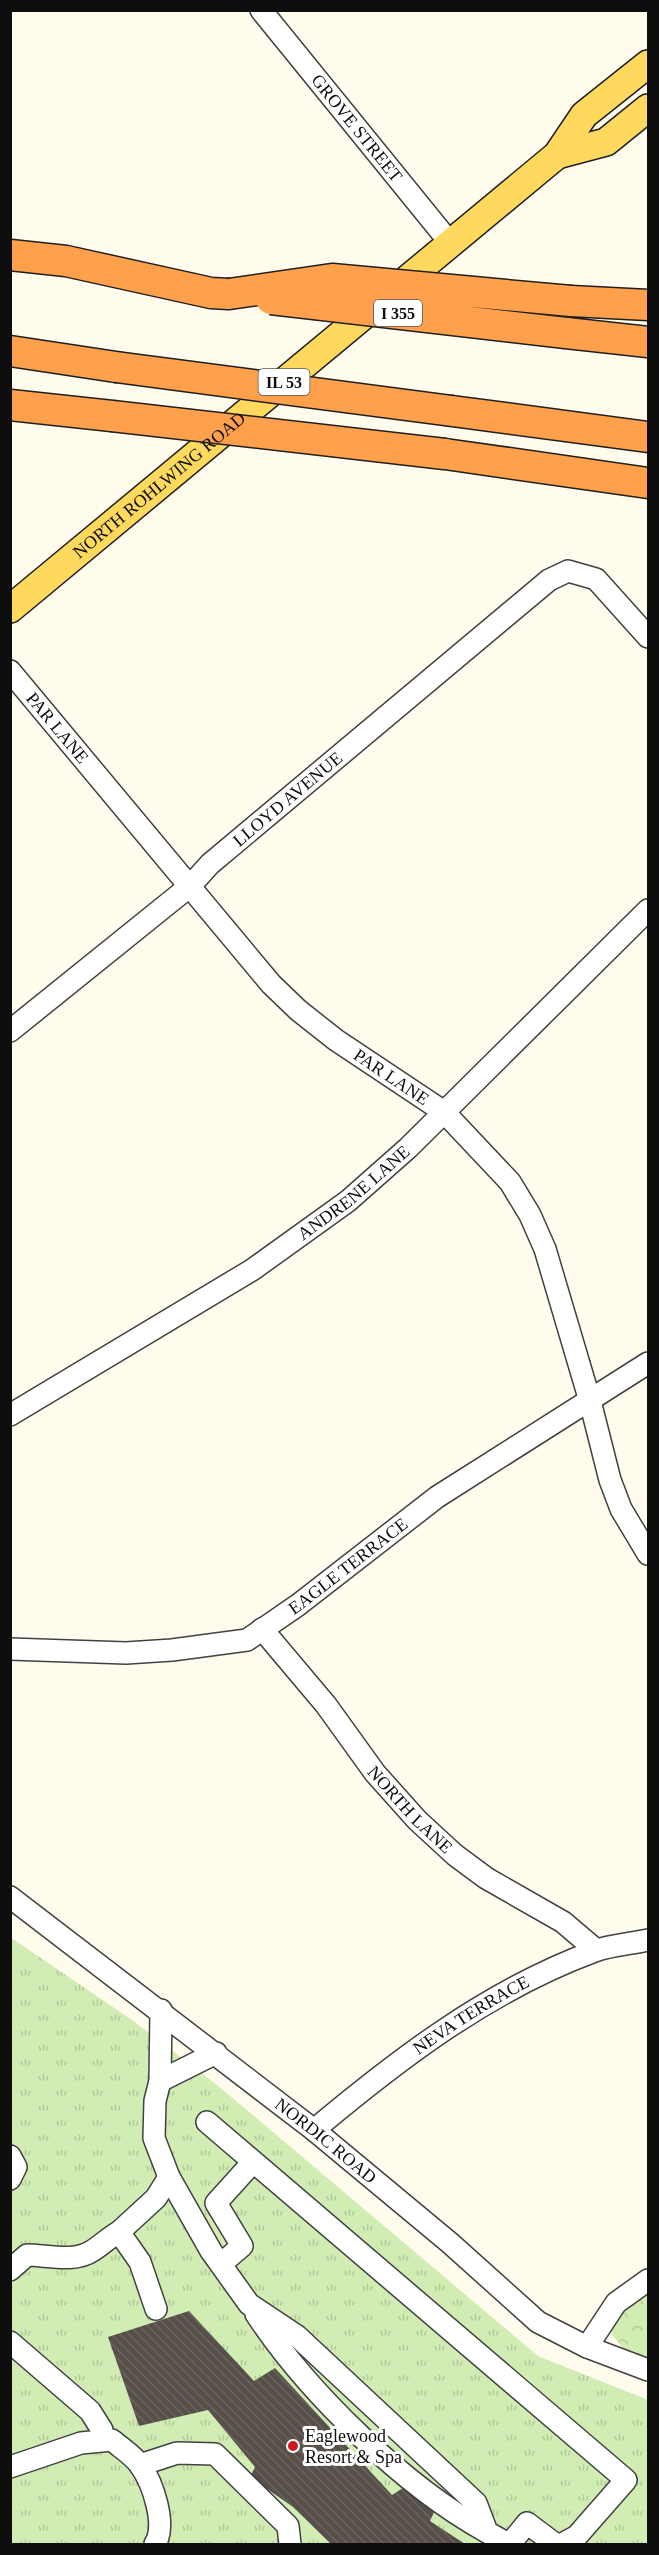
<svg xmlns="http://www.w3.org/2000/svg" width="659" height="2555" viewBox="0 0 659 2555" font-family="'Times New Roman',serif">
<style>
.grass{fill:url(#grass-tufts)}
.park{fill:url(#park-crowns)}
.building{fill:url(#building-back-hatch)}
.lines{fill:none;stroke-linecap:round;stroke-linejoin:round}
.minor-casing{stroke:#414141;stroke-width:24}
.major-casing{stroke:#1f1f1f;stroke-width:30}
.highway-casing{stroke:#1f1f1f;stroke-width:33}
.minor{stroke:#fff;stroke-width:21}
.major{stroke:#ffd95e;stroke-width:27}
.highway{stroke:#ffa04c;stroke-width:30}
.highway-bridge-casing{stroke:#1f1f1f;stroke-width:33;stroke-linecap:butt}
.highway-bridge{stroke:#ffa04c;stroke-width:30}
.poi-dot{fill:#c91a20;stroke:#fff;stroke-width:2}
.labels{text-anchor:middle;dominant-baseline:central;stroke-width:6;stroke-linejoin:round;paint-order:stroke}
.shield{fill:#fff;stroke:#565656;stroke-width:1.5}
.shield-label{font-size:16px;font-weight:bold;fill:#0e0e0e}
.street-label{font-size:18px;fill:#0e0e0e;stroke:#fff}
.poi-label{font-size:18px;fill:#0e0e0e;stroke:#fff;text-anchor:start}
</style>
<defs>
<pattern id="grass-tufts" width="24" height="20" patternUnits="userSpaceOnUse" patternTransform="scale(1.5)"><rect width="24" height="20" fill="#d1edb4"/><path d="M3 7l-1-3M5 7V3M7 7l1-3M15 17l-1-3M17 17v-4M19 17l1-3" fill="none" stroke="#b2ca9a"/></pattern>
<pattern id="park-crowns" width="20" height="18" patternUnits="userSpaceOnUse" patternTransform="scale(1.5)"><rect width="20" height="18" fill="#d1edb4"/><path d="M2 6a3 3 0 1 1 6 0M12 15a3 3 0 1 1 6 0" fill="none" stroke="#b2ca9a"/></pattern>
<pattern id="building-back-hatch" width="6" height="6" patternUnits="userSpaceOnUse" patternTransform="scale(1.5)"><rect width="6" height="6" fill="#574f49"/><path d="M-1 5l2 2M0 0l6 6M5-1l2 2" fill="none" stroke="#6a645f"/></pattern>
</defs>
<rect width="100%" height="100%" fill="#fffcee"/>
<path class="grass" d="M10,1937L132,2020L216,2084L538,2356L648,2400V2544H11Z"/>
<path class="park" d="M648,2292V2360L626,2352L611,2333C613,2311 631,2304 648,2292Z"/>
<path class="building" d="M189,2311L254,2381L275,2368L392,2495L409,2484L436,2508L430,2521L465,2544H331L293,2507L250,2477L255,2467L208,2410L139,2426L108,2337Z"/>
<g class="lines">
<defs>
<g id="minor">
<path id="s1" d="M261,10L451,244"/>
<path id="s2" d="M10,671L271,984L298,1010L336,1040L444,1112L510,1182L530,1215L545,1249L590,1401L610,1480L621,1509L648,1554"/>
<path id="s3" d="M10,1031L190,886L210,864L549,580L568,571L596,579L648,637"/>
<path id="s4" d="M10,1415L252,1270L348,1201L408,1148L648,910"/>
<path id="s5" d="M262,1629L326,1705L375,1773L417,1820L455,1855L486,1878L563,1922L596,1950"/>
<path id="s6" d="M10,1649L126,1653L172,1650L247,1640L298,1605L437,1497L648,1363"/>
<path id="s7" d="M10,1897L314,2130L450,2243L538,2322L587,2347L648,2370"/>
<path d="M161,2010L160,2081L155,2101L154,2138L169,2177L211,2251L249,2304L297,2336L476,2503L487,2532L508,2544"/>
<path d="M160,2081L216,2053"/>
<path d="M207,2122L626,2480L577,2536L562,2544"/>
<path id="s8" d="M314,2130C400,2058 489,1990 595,1951C611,1945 631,1944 648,1940"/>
<path d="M10,2156L16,2167L10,2179"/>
<path d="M221,2264L242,2246L216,2203L253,2162"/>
<path d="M10,2270L27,2255C47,2255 74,2263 92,2251C102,2245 108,2238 119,2232"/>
<path d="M156,2309L140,2262L119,2232L156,2198L169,2177"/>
<path d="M256,2314C308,2393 405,2487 487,2532"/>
<path d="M10,2342L90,2411L102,2430"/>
<path d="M587,2347L616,2303L648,2280"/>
<path d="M140,2465L177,2453L215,2454L288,2526L290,2544"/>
<path d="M10,2467L81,2443L112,2440C121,2448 134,2456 140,2465C153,2483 167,2525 155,2544"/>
<path d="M510,2544L527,2523L555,2544"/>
</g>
<g id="major">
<path d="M557,155L606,142L648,108"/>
<path id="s9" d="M10,609L557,155L584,115L648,64"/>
</g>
<path id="highway" d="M10,255L66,261L211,293L229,294
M571,301L648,305
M566,333L648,342
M10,351L116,367
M10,405L112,416
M452,411L648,437
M445,454L648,483"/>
</defs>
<use href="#minor" class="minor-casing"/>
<use href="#major" class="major-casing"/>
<use href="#highway" class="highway-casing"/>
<use href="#minor" class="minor"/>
<use href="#major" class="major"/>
<use href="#highway" class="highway"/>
<defs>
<path id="highway-bridge" d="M229,294L332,279L571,301
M271,299L566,333
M116,367L452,411
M112,416L445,454"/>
</defs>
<use href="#highway-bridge" class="highway-bridge-casing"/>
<use href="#highway-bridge" class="highway-bridge"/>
</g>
<circle class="poi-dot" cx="293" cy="2446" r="6"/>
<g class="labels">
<g class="shield">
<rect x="374" y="300" width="48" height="26" rx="4.5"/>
<rect x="258.5" y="369" width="51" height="26" rx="4.5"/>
</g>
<g class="shield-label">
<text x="398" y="313">I 355</text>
<text x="284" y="382">IL 53</text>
</g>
<g class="street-label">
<text stroke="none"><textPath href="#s1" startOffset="152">GROVE STREET</textPath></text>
<text stroke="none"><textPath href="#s9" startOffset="194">NORTH ROHLWING ROAD</textPath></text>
<text stroke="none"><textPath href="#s2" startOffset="74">PAR LANE</textPath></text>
<text stroke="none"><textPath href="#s3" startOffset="362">LLOYD AVENUE</textPath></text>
<text stroke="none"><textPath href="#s2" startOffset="560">PAR LANE</textPath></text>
<text stroke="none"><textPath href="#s4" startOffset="410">ANDRENE LANE</textPath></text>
<text stroke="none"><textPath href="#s6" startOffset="363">EAGLE TERRACE</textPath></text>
<text stroke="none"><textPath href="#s5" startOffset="234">NORTH LANE</textPath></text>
<text stroke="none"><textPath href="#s8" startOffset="195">NEVA TERRACE</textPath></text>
<text stroke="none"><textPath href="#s7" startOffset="399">NORDIC ROAD</textPath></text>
</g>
<g class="poi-label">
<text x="305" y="2436">Eaglewood<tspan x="305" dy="21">Resort &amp; Spa</tspan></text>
</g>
</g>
<rect width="659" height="2555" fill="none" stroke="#0e0e0e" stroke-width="24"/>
</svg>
